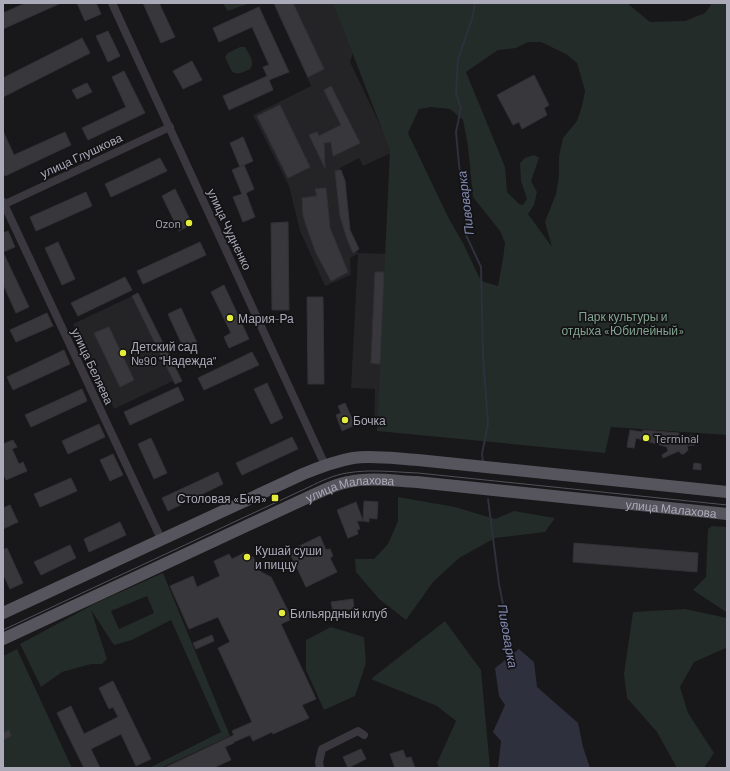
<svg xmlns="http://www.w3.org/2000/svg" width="730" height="771" viewBox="0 0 730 771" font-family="Barlow,sans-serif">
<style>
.built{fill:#242326}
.green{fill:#232c28;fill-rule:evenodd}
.water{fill:#2e303d}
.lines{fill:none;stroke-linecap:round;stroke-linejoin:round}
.stream{stroke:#2e303d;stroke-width:2}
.building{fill:#38373b;stroke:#333135}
.minor{stroke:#3a383e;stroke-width:8}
.primary{stroke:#56555d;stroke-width:12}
.tram{stroke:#535159;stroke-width:1}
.poi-dot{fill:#e5ed3c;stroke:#131214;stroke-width:1.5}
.labels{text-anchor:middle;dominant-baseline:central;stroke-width:3.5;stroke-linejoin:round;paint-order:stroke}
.street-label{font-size:12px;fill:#abaab9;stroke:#131214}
.poi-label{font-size:12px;fill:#abaab9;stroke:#131214;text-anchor:start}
.park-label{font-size:12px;fill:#82a390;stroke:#131214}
.water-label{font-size:13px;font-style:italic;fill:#828ab2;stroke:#131214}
</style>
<rect width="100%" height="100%" fill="#181719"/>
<path class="built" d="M273,3H347L361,29L350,62L393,152L363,166L359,158L340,168L347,225L358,253L428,255L404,425L374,423L375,389L351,388L358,254L350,258L351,275L325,286L300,231L289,186L253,115L311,86Z
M132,296L173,381L114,409L73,324Z"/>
<path class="green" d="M224,3H250L228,11L223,4Z
M333,3H627L650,22L685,21L705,13L711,5L709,3H727V435L611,427L605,453L377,431L390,150ZM528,42H541L566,54L577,63L585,91L582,106L577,121L563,138L559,156V175L556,194L545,222L552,247L528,214L534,205L537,192L531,181L539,158L534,155L525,158L520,163L521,181L527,199L523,205L519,204L507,192L505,167L466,72L498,50L516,48ZM431,107L450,109L463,120L468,146L473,197L500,231L505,243L503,259L498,286L481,281L463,243L448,217L408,133L419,109Z
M240,47H245C247,51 253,59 252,64C252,68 249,70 246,71C231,78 231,69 225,57L228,53Z
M398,497L455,507L495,519L514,511L555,518L545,532L495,538L459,558L433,582L406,620L379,599L356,572L355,559H374L388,544L398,521Z
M712,526L727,527V612H726L693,590L706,577L708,529Z
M163,573L230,736L161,768H149L221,732L171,620L132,640L114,645L91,610L107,659L102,664H91L62,672L41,687L20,644L96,603ZM147,596L154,613L119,629L111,611Z
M685,609L727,618V643L726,648L694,662L680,687L688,713L714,753L704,768H677L657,732L627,698L624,674L633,612Z
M445,621L481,670L490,768H439L437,763L456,721L437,706L371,679Z
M331,627L364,637L366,663L355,696L324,710L306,670V640Z
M17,649L72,768H3V656Z"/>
<path class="water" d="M519,649L534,662L537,687L578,723L583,747L590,768H498L501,741L493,732L505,705L499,696L495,668Z"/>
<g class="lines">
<path class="stream" d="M475,3L472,19L458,59L456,93L461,108L456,132L459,165L465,203L466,235L481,267L483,356L488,424L482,454L483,462
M488,499L499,584L513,655"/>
</g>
<path class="building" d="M26,3H61L3,29V13Z
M77,3H96L101,14L85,21Z
M143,3H159L175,37L161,43Z
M274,3H293L324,69L308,77Z
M259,7L289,72L269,80L273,90L229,110L223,96L267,76L263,67L269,65L252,27L219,42L213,28Z
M108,31L120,56L108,62L96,36Z
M82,38L90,53L3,97V78Z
M192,61L202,80L183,89L173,71Z
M124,71L145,113L88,140L82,128L126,107L112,77Z
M534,75L549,105L544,108L547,115L522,129L519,122L513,125L497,95Z
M87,83L92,92L77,99L72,90Z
M331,86L360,143L333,156L331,142L324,143L325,168L309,135L317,132L319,136L341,125L324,90Z
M280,105L310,167L288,178L257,116Z
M3,131L14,155L65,132L71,145L5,176L3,171Z
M243,137L253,161L240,167L230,143Z
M160,158L167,171L111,197L105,184Z
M244,165L254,189L246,193L255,217L243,222L233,197L242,194L232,170Z
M341,170L345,181L350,230L359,249L353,253L347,239L340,216L335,171Z
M326,188L330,228L348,272L331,281L316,253L306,225L303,215L302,198L317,196L315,189Z
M175,189L192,224L179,231L162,196Z
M86,192L92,206L36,231L30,217Z
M288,222L289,310H272L271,223Z
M8,231L15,247L3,252L29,307L16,313L3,284V233Z
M58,242L75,279L62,285L45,248Z
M200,242L206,255L143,284L137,271Z
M375,272H384L380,364L371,363Z
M125,277L132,290L78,316L71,303Z
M224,285L249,339L229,348L224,337L231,333L211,292Z
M138,293L182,381L175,384L132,296Z
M307,297H323L324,384H308Z
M181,308L198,345L185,351L168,314Z
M47,313L53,326L16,342L10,330Z
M109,327L134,380L120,387L94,333Z
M64,350L70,364L13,390L7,377Z
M252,352L259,365L204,390L198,378Z
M267,383L283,418L271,424L254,389Z
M178,387L184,400L130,425L124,412Z
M82,389L87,401L31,427L25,415Z
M345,403L355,425L342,431L336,415L341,413L338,406Z
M99,424L105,437L68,454L62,441Z
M630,430L642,432L643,430L679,433L678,444L691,435L694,436L698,440L697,443L695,445L687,446L688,450L684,454H681L679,451L663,458L662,455L668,451L667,447L636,438L634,448L627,447Z
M292,437L298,449L242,475L236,463Z
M151,438L167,473L154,479L138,444Z
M13,440L17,447L12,449L19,464L23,462L27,471L6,480L3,473V444Z
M113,454L123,475L110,481L100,460Z
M694,463L701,464V470L693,469Z
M218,472L223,484L168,511L162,498Z
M71,478L77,491L40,507L34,494Z
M364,501L378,502L377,519L369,518V522L363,521Z
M356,502L363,521H357L360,529L357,530L358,534L348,538L337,510Z
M10,505L18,522L3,529V508Z
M120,522L126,535L89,552L84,539Z
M320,536L326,550L330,549L333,556L330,558L337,572L306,587L289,551Z
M574,543L698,553L697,572L573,562Z
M70,545L76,558L41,575L34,562Z
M7,548L23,583L10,589L3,574V550Z
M246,552L253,557L261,572L271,577L292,619L281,624L316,699L302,705L309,718L273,734L272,732L253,741L250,735L234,742V743L225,747L231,760L213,768H164L234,735L232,731L252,722L218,648L230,642L218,617L189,629L170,586L193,576L197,587L220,576L214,561L229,554L232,559Z
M353,599L354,609L333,612L331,602Z
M212,635L214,641L196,649L193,643Z
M113,681L151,759L136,766L121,734L91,749L100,768H84L57,713L71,706L84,734L118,717L113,707L109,709L99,688Z
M9,730L11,736L3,740V733Z
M361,749L366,759L348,768L343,757Z
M403,750L406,758L411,757L415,768H395L390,754Z"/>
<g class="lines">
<path class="minor" d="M112,3L325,465
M3,202L162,541
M3,205L170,127
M320,768L319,762L322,749L358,731L364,735"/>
<g class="primary">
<path d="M3,613L303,474C320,467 336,461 353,458C374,455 397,459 418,460L727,492"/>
<path id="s1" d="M3,639L313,495C324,490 336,484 348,482C371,477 394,481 417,482L727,514"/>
</g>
<path class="tram" d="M3,630L309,487C321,481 334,475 347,473C370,469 394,472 418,473L727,505"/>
</g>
<g class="poi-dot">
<circle cx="189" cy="223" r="4"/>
<circle cx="230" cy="318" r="4"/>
<circle cx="123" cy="353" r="4"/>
<circle cx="345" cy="420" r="4"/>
<circle cx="646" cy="438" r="4"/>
<rect x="271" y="494" width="8" height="8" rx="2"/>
<circle cx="247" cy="557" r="4"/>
<circle cx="282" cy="613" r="4"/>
</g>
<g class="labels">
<g class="street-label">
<text transform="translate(81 155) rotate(-25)">улица Глушкова</text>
<text transform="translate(230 229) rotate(65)">улица Чудненко</text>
<text transform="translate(93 366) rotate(65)">улица Беляева</text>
<text stroke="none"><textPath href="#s1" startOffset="380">улица Малахова</textPath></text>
<text stroke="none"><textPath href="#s1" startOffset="704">улица Малахова</textPath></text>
</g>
<g class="poi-label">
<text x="181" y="223" text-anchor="end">Ozon</text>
<text x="238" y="318">Мария-Ра</text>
<text x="131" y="346">Детский сад<tspan x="131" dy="14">№90 "Надежда"</tspan></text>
<text x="353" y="420">Бочка</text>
<text x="654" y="438">Terminal</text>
<text x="267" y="498" text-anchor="end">Столовая «Бия»</text>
<text x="255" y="550">Кушай суши<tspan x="255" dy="14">и пиццу</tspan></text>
<text x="290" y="613">Бильярдный клуб</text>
</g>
<g class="park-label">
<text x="623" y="316">Парк культуры и<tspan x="623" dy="14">отдыха «Юбилейный»</tspan></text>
</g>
<g class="water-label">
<text transform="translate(465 203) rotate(-97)">Пивоварка</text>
<text transform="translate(508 636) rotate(80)">Пивоварка</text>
</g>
</g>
<rect width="730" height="771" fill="none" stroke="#abaab9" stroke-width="8"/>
</svg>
